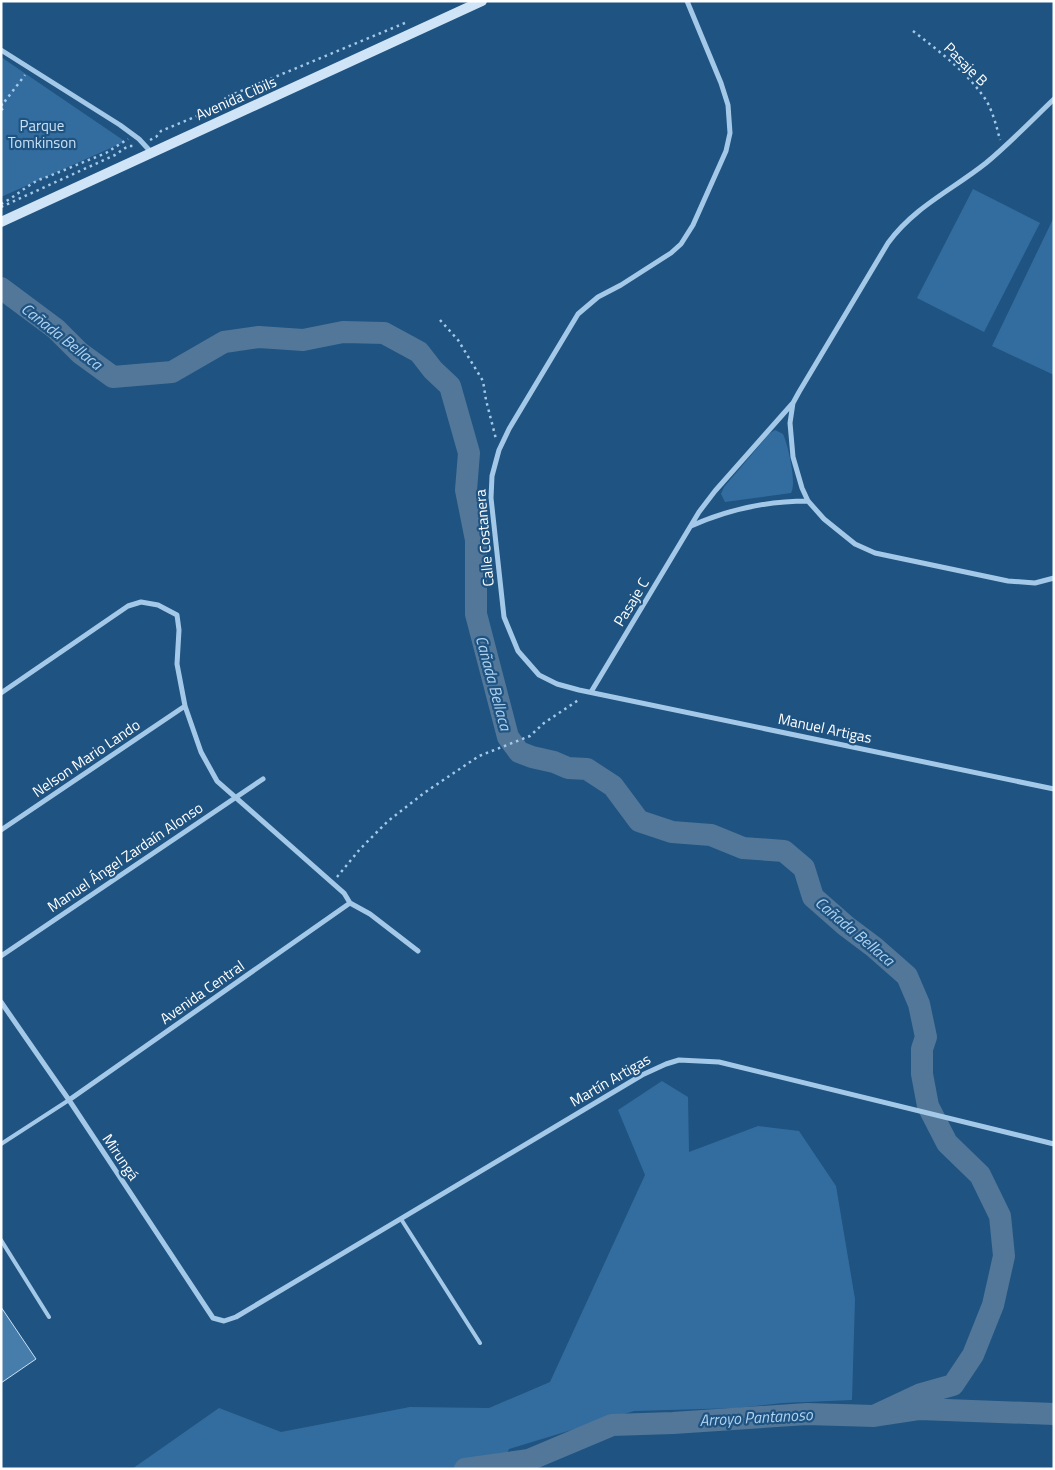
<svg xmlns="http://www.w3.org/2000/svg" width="1055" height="1470" viewBox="0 0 1055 1470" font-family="'Titillium Web',sans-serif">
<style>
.green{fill:#336d9f}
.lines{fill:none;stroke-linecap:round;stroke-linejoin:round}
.river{stroke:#527799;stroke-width:22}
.building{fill:#477daa;stroke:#c8e1f6}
.path{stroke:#a4c9e8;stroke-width:2.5;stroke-dasharray:2.5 4;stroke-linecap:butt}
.lane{stroke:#a4c9e8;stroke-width:4}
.street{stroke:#a4c9e8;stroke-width:5}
.secondary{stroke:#cfe4f7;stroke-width:10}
.labels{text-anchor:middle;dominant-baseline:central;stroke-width:4.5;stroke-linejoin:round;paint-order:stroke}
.street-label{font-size:15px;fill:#fff;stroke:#1f5381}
.park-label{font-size:15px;fill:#c8e1f6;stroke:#1f5381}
.water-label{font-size:16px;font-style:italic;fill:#b0d3f0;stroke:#1f5381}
</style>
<rect width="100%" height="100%" fill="#1f5381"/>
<path class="green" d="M1,57L123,140L124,142L1,197Z
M973,189L1040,223L984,332L917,298Z
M1054,217V375L992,346Z
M775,430L783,434C788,445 797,483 791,493L725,502L721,494L724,487L769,434Z
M662,1081L688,1097L689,1152L758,1126L799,1131L836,1186L855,1299L852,1400L783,1403L737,1408L634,1411L509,1449L500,1469H132L219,1408L281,1432L410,1407L489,1408L550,1382L645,1175L618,1110Z"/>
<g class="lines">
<path class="river" d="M1,288L56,329L80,353L113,377L172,372L224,342L259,337L303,340L343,332L384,333L419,352L433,370L450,386L469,453L466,490L476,540V614L508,737L519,752L532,757L554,762L568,768L587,769L613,786L639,821L672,832L711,835L743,848L784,851L804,868L813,897L846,926L874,947L907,976L919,1004L926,1037L922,1049V1074L928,1106L947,1143L980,1175L1000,1216L1004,1256L993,1305L973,1355L953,1385L921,1394L874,1416
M465,1469L529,1460L612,1425L673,1423L807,1414L874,1416L920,1409L1054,1414"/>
</g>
<path class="building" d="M1,1307L36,1359L1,1383Z"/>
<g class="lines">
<path class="path" d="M913,31C940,52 967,72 986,100C993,112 997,128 1000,140
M1,103L2,105L25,75
M1,110L4,108L2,105
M150,140L156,137L161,131L207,112L229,96L405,23
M1,204C17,196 31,181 47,177L106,153L128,139
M1,207L115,155L128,146H133
M440,320L458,340L483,381L486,400L496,439
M337,877L360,849L388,821L424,793L479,756L530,736L544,723L580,699"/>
<path class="lane" d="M1,1144L69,1100
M401,1219L480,1343
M1,1240L49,1317"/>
<path class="street" d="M687,1L721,83L728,105L730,133L726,151L693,225L681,244L671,253L621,285L598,297L578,314L509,429L499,450L492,476L491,498L504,617L518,651L539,675L557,684L579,690L1054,789
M1,50L120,125L139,139L151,152
M1054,99C1031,121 1010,143 986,163C952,190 914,207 888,243L799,392L793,403L790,423L793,457L802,488L808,501L824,519L855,544L875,553L1008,581L1035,583L1054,578
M691,526C729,509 768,501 808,501
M591,692L699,512L715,491L792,404
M1,693L128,606L141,602L158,605L177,615L179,630L177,664L185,706L201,752L217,781L344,893L350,903L370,914L418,951
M1,830L185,706
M1,956L263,779
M1,1002L69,1100L213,1318L224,1321L236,1317L642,1075L666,1064L679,1060L719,1062L1054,1144
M69,1100L350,903"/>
<path class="secondary" d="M1,222L482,1"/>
</g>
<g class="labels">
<g class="street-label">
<text transform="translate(966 64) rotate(45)">Pasaje B</text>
<text transform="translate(236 98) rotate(-24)">Avenida Cibils</text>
<text transform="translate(484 538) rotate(-95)">Calle Costanera</text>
<text transform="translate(631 602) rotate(-59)">Pasaje C</text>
<text transform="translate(825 728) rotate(12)">Manuel Artigas</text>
<text transform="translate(86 758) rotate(-34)">Nelson Mario Lando</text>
<text transform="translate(125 857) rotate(-34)">Manuel Ángel Zardaín Alonso</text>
<text transform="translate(202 992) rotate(-35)">Avenida Central</text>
<text transform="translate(610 1080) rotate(-30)">Martín Artigas</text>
<text transform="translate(121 1157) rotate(56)">Mirungá</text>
</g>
<g class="park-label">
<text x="42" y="125">Parque<tspan x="42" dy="17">Tomkinson</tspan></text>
</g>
<g class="water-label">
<text transform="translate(62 336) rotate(38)">Cañada Bellaca</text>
<text transform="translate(494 683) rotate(75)">Cañada Bellaca</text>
<text transform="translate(855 931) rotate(40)">Cañada Bellaca</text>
<text transform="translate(756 1417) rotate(-3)">Arroyo Pantanoso</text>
</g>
</g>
<rect width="1055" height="1470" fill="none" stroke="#ffffff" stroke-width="5"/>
</svg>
